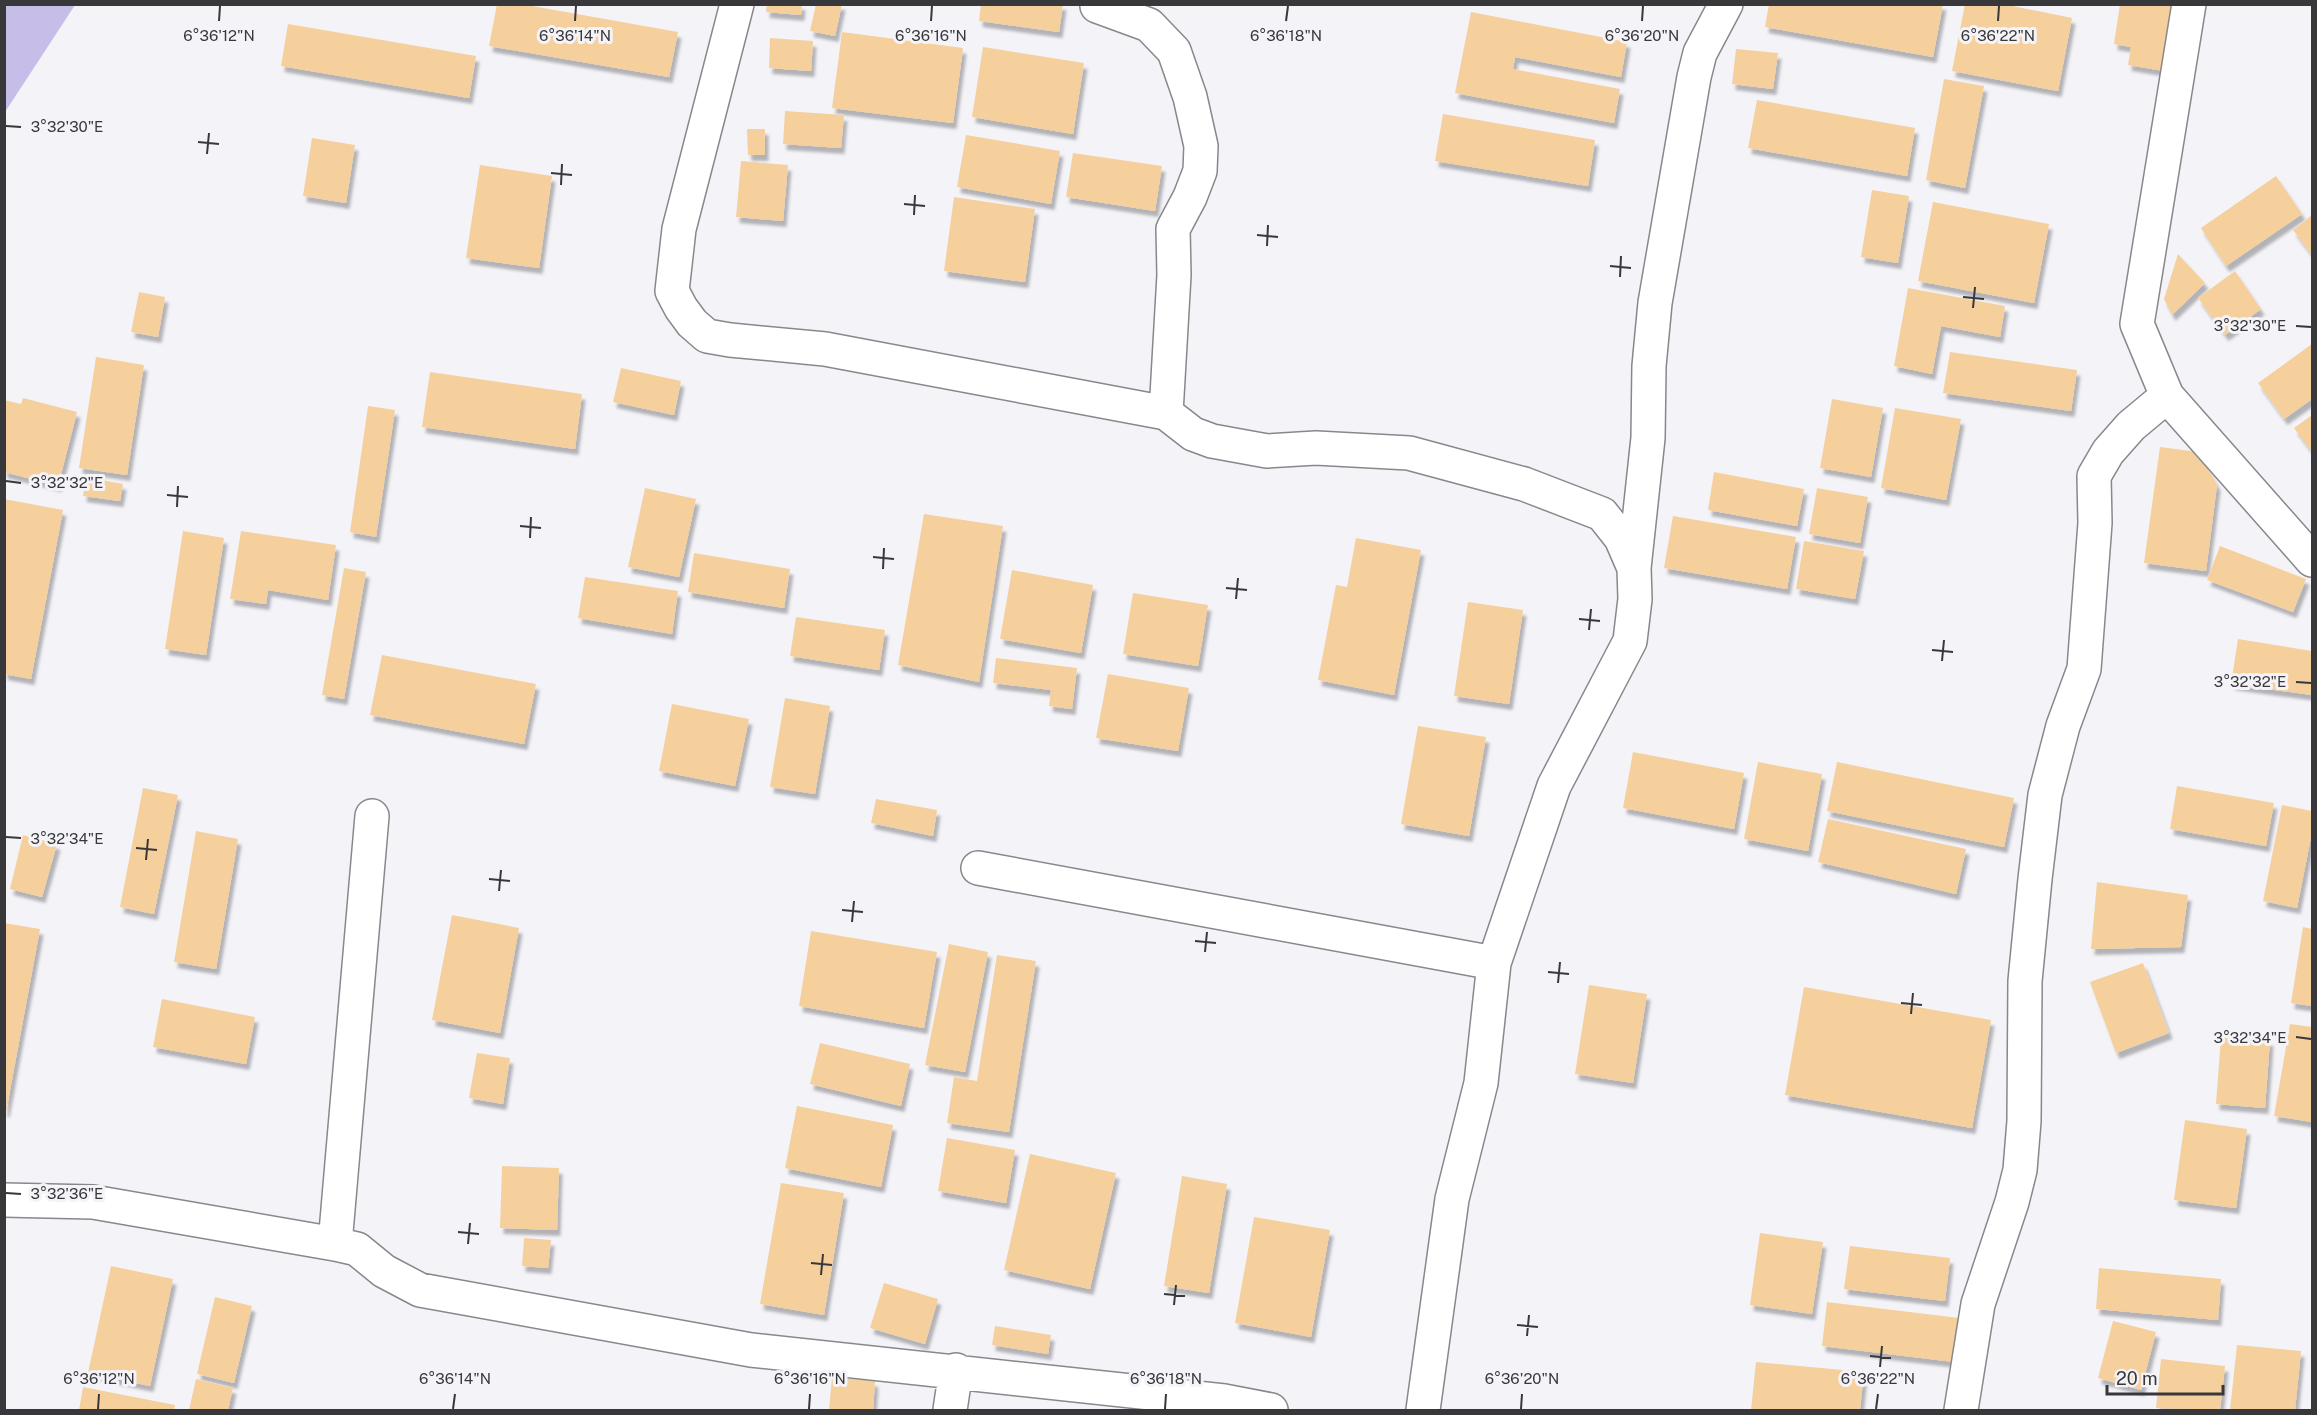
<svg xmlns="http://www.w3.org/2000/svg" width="2317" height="1415" viewBox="0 0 2317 1415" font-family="'Public Sans',sans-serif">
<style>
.green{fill:#c6bee9}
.building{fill:#f5d09d;filter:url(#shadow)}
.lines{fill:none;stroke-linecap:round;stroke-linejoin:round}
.street-casing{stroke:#88878c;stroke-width:36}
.street{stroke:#fff;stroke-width:33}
.ticks{fill:none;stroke:#38373a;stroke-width:2}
.ticks-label{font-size:15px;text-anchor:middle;fill:#38373a;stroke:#f4f3f8;stroke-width:6;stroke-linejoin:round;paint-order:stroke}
</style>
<defs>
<filter id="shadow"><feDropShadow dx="3.5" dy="6" stdDeviation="1.5" flood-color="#0004"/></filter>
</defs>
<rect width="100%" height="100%" fill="#f4f3f8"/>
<path class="green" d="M5,4L75,5L5,112L4,5Z"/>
<path class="building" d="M497,4H521L678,32L669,77L489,46Z
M767,4H802L801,15L766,12Z
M816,4H842L835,36L810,31Z
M981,4H1063L1059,32L979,21Z
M1769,4H1943L1933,57L1765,27Z
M1965,4H2003L2072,18L2058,91L1952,71Z
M2120,4H2175L2164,71L2128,65L2131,47L2114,44Z
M1471,12L1627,42L1621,77L1515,57L1513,69L1620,89L1614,123L1455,93Z
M288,24L476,56L469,98L281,66Z
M842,32L963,48L953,123L832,108Z
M770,38L813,41L811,71L769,68Z
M983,47L1084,63L1073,134L972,117Z
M1736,49L1778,53L1773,89L1732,84Z
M1944,79L1984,86L1965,188L1926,180Z
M1757,100L1915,128L1907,176L1748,148Z
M785,111L844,115L841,148L783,144Z
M1443,114L1595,140L1588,186L1435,161Z
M747,129H765V155H748Z
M966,135L1060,151L1051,204L957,187Z
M312,138L355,145L346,203L303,196Z
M1073,153L1162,166L1155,211L1066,197Z
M741,161L788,165L783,221L736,217Z
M480,165L552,176L539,268L466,258Z
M2276,176L2302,214L2226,266L2201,228Z
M1872,190L1909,196L1898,263L1861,257Z
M954,197L1035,209L1025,282L944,271Z
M1933,202L2049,224L2034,303L1918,281Z
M2312,215V255L2293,230Z
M2178,254L2205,283L2172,315L2164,299Z
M2235,271L2261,309L2225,335L2198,298Z
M1908,288L2005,306L2000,337L1941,326L1932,374L1894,366Z
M139,292L165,297L158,337L131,332Z
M2312,344V399L2284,419L2258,383Z
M1950,352L2077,370L2071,411L1943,393Z
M96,357L144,365L127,475L79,468Z
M621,368L681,381L674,415L613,402Z
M430,372L582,394L575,449L422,427Z
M23,398L77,412L58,486L4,472V400L21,404Z
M1832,399L1883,408L1871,477L1820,468Z
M368,406L395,410L376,537L350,532Z
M1895,408L1961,419L1946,500L1881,488Z
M2312,415V452L2294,428Z
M2160,447L2198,452L2217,485L2206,571L2144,563Z
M1714,472L1804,489L1797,526L1708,510Z
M86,477L123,484L120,501L83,496Z
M645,488L696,499L679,577L628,567Z
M1817,488L1868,497L1860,543L1809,534Z
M4,499L63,510L31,679L4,674Z
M924,514L1003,526L979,682L898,665Z
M1673,516L1796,537L1787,589L1664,568Z
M183,531L224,538L206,655L165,649Z
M241,531L336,545L328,600L268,590L266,604L230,599Z
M1356,538L1421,550L1394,695L1318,680L1336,585L1347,587Z
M1804,541L1864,551L1855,599L1796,589Z
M2220,546L2306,579L2293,612L2207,580Z
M694,553L790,569L784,608L688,592Z
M344,568L366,572L344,699L322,695Z
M1012,570L1093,585L1081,653L1000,639Z
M585,577L678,591L672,634L578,618Z
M1133,593L1208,605L1198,666L1123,654Z
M1468,602L1523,610L1509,704L1454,696Z
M796,617L885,630L879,670L790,656Z
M2238,639L2312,651V695L2231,684Z
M382,655L536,684L524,744L370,715Z
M996,658L1077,668L1072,709L1049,706L1051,690L993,683Z
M1108,674L1189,688L1178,751L1096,738Z
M785,698L830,706L815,794L770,787Z
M672,704L749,719L735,786L659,771Z
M1418,726L1486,737L1469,836L1401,824Z
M1633,752L1744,773L1734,829L1623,808Z
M1758,762L1822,774L1808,851L1744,839Z
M1837,762L2014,798L2004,847L1827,811Z
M2177,786L2274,803L2266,846L2170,829Z
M143,788L178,795L154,914L120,907Z
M876,799L937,810L933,836L871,823Z
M2282,805L2312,811V832L2297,908L2263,901Z
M1828,819L1966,849L1956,894L1818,862Z
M196,831L238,839L216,969L174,962Z
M23,835L57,844L42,897L10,889Z
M2097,882L2188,895L2181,947L2091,949Z
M452,915L519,928L500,1033L432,1020Z
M4,923L40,929L6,1112L4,1111Z
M2303,927L2312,929V1006L2291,1003Z
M811,931L937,952L924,1028L799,1006Z
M949,944L988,952L965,1072L925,1065Z
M997,955L1036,961L1009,1132L947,1123L954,1077L977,1081Z
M2143,963L2169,1033L2116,1053L2090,982Z
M1589,985L1647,994L1633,1083L1575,1074Z
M1804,987L1991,1020L1972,1128L1785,1095Z
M162,999L255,1017L246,1064L153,1047Z
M2290,1024L2312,1027V1122L2274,1116Z
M2221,1037L2270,1040L2265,1108L2216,1104Z
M820,1043L910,1064L901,1106L810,1084Z
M477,1053L510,1058L503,1104L469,1098Z
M797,1106L893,1125L881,1187L785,1168Z
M2185,1120L2247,1129L2236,1208L2174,1200Z
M947,1138L1015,1150L1006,1203L938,1191Z
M1030,1154L1116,1173L1090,1289L1004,1270Z
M502,1166L559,1168L557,1230L500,1228Z
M1182,1176L1227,1184L1209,1293L1164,1286Z
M781,1183L844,1193L824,1315L760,1304Z
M1254,1217L1330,1230L1311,1337L1235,1323Z
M1760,1233L1823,1242L1812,1314L1750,1305Z
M524,1238L551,1240L548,1268L522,1266Z
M1850,1246L1950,1258L1945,1301L1844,1289Z
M111,1266L173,1279L150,1386L88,1373Z
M2099,1268L2221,1279L2218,1320L2096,1309Z
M884,1283L938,1299L925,1344L870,1328Z
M215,1297L252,1306L234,1383L197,1374Z
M1827,1302L1959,1318L1954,1362L1822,1346Z
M2113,1321L2156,1332L2141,1390L2098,1378Z
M995,1326L1051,1335L1048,1354L992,1345Z
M2237,1345L2301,1351L2295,1410H2230Z
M2161,1359L2225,1366L2220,1410L2156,1408Z
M1756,1362L1864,1372L1860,1410H1751Z
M832,1377L875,1381L873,1410L829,1409Z
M196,1379L233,1388L228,1410H189Z
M83,1387L175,1405L174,1410H79Z"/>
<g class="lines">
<defs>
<path id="street" d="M737,4L679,229L672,291L681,308L692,323L707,336L730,340L825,349L1166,413L1193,434L1212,441L1267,451L1316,448L1409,453L1524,484L1602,514L1621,538L1634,568
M1097,6L1149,25L1174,51L1190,97L1201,146L1200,171L1190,197L1173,229L1174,275L1166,413
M2167,396L2137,324L2189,4
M978,868L1494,963
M4,1200L93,1202L335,1244L357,1249L384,1271L420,1290L751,1350L1224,1401L1271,1410
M335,1244L372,816
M950,1410L956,1370
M1423,1410L1452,1199L1481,1083L1494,963L1554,786L1630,641L1635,599L1634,568L1648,438L1649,366L1655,303L1694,77L1700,53L1726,4
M1961,1410L1978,1304L2012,1202L2020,1170L2024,1121L2025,981L2035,879L2045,795L2063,726L2084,669L2095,523L2094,476L2108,452L2131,426L2167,396L2312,560"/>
</defs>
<use href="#street" class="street-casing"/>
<use href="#street" class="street"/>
</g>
<path class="ticks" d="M219,21L220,6M575,21L576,6M931,21L932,6M1286,21L1288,6M1642,21L1643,6M1998,21L1999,6M6,126L21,127M198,142L219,144M207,154L209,133M551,173L572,175M561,185L562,164M904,204L925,206M914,215L915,195M1257,235L1278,237M1267,246L1268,225M1610,266L1631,268M1620,277L1621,256M1963,297L1984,299M1973,308L1975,287M2296,326L2311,327M6,481L21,483M167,495L188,497M177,507L178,486M520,526L541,528M530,538L531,517M873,557L894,559M883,569L884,548M1226,588L1247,590M1236,599L1238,578M1579,619L1600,621M1589,630L1591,609M1932,650L1953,652M1942,661L1944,640M2296,682L2311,683M6,837L21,838M136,848L157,850M146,860L148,839M489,879L510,881M499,891L501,870M842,910L863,912M852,922L854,901M1195,941L1216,943M1205,952L1207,932M1548,972L1569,974M1558,983L1560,962M1901,1003L1922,1005M1911,1014L1913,993M2296,1037L2311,1039M6,1193L21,1194M458,1232L479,1234M468,1244L470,1223M811,1263L832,1265M821,1275L823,1254M1164,1294L1185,1296M1174,1305L1176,1285M1517,1325L1538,1327M1527,1336L1529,1315M1870,1356L1891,1358M1880,1367L1882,1346M98,1409L99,1394M453,1409L455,1394M809,1409L810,1394M1165,1409L1166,1394M1521,1409L1522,1394M1876,1409L1878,1394"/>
<g class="ticks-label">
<text x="219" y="41">6°36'12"N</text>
<text x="575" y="41">6°36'14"N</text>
<text x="931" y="41">6°36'16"N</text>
<text x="1286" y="41">6°36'18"N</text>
<text x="1642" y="41">6°36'20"N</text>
<text x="1998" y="41">6°36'22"N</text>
<text x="67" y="132">3°32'30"E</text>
<text x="2250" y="331">3°32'30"E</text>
<text x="67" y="488">3°32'32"E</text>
<text x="2250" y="687">3°32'32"E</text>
<text x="67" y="844">3°32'34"E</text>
<text x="2250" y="1043">3°32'34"E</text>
<text x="67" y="1199">3°32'36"E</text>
<text x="99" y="1384">6°36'12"N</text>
<text x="455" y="1384">6°36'14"N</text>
<text x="810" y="1384">6°36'16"N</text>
<text x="1166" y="1384">6°36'18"N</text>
<text x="1522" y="1384">6°36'20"N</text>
<text x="1878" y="1384">6°36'22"N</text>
</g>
<rect width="2317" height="1415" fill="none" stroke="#38373a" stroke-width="12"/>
<path d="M2107 1385v9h116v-9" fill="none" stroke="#38373a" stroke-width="3"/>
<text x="2116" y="1385" font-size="18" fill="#38373a" stroke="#f4f3f8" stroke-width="4.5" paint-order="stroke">20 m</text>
</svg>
